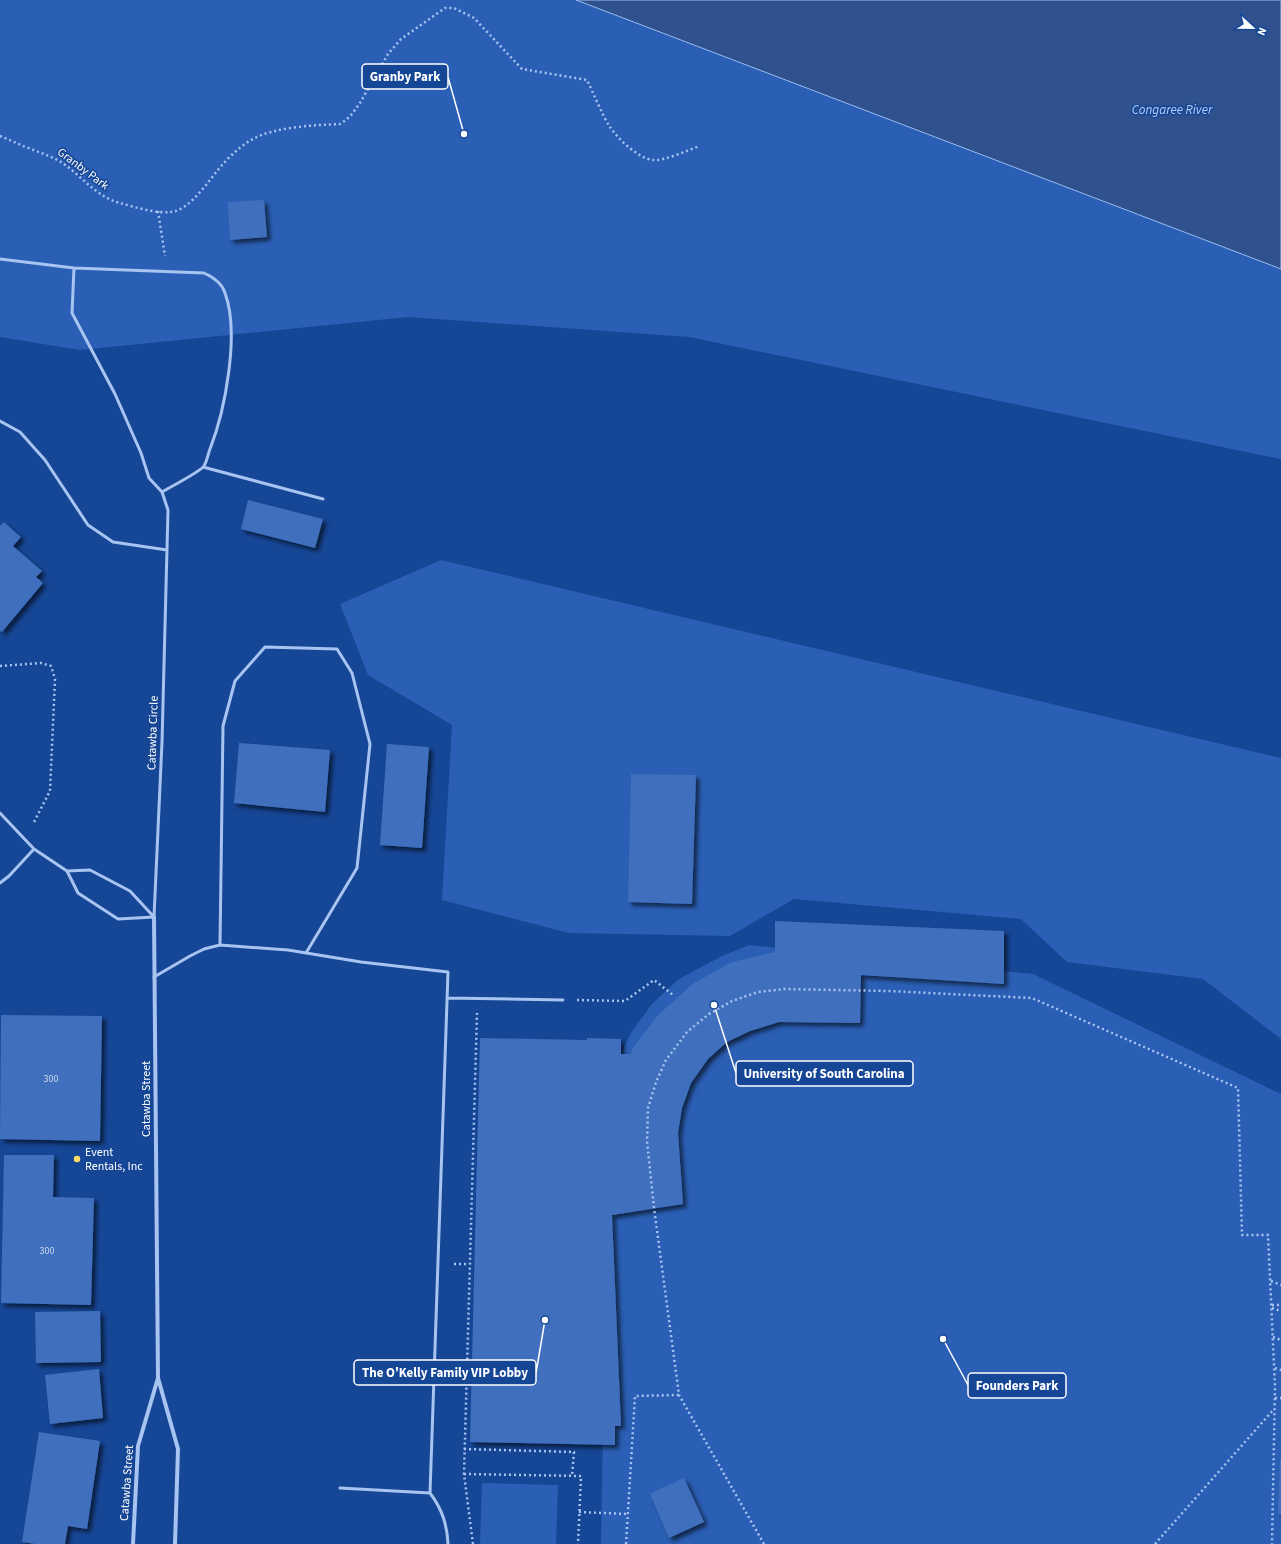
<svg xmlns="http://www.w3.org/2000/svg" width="1281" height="1544" viewBox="0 0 1281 1544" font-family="'Source Sans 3',sans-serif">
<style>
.green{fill:#2a5fb5}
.water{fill:#2f528e;stroke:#9abef4}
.building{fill:#3f70bd;filter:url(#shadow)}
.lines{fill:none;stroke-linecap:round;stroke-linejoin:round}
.path{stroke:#a8c4f1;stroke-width:2.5;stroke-dasharray:2 3;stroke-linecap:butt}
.service{stroke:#a8c4f1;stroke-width:3}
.minor{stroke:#a8c4f1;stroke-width:4}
.poi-dot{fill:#ffdd68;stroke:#164696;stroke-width:1.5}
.labels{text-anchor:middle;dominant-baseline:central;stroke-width:3;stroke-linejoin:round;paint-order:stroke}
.number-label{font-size:10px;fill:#cfdbee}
.street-label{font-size:12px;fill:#fff;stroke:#164696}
.poi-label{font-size:12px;fill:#fff;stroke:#164696;text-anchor:start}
.water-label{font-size:13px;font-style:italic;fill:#b4cff8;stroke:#164696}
.leader{fill:none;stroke:#fff;stroke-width:1.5}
.callout-dot{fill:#fff;stroke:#164696;stroke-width:1.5}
.callout{fill:#164696;stroke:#fff;stroke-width:1.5}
.callout-label{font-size:13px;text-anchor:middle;font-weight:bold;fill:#fff}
</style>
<defs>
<filter id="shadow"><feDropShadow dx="3.5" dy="3.5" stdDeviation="2" flood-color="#0009"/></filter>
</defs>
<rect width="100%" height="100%" fill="#164696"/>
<path class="green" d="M0,0H576L1281,269V459L689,337L408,317L80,350L0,337Z
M441,560L1281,758V1039L1203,979L1067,962L1021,919L794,899L730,936L569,933L442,900L452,725L368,675L340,604Z
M749,945L1033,974L1281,1094V1544H601L608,1134L623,1071L624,1047L632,1031L652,1004L679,979L722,956Z
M482,1483L558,1485L556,1544H480Z"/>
<path class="water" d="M576,0H1281V269Z"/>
<path class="building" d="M264,200L267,237L230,240L228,202Z
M248,500L323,519L315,548L241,529Z
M4,522L21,537L13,546L42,571L36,577L43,583L2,632L0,631V526Z
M239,743L330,750L325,812L234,803Z
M387,744L429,747L422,848L380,845Z
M631,774L696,775L692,904L628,902Z
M775,921L1004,931V984L861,975L860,1023L779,1022L750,1031L727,1042L708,1059L691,1083L682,1108L678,1133L683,1204L612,1215L621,1426H615V1445L470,1442L480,1038L587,1040V1038L621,1039V1054H631L632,1049L658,1015L694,983L732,962L775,952Z
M1,1015L102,1016L100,1141L0,1139Z
M4,1155H54L53,1197L94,1198L91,1305L1,1303Z
M100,1311L101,1362L36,1363L35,1312Z
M99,1369L103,1418L50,1424L45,1375Z
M39,1432L100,1441L87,1529L68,1526L65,1544H35L22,1542Z
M1280,1459H1281V1514H1278Z
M684,1478L704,1522L669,1538L650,1494Z"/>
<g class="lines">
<path class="path" d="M0,136C10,140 20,145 31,149C41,153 51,156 61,162C81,175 96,197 120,203C134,207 157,214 171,212C191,210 210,178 223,164C232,154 242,145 253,139C274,127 315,125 340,124L346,120L352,114L360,103L388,54L401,39L445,8H454L474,18L522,69L587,80C594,94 602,115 610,127C618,139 639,159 653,160C665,161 688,150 700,146
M158,211L165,256
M0,666L41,663L51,666L55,679L50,791L33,824
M577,1000L625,1001L654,980L673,995
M454,1264H469
M1271,1281L1281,1285
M1272,1305H1281
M1272,1308L1281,1311
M1273,1337L1281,1340
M1275,1368L1281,1370
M1275,1398H1281
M464,1449L574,1452L572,1476
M464,1474L581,1476L578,1544
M579,1512L627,1514
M473,1544L464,1474L477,1013
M626,1544L635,1396L679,1395
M764,1544L679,1395L654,1208L647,1141L648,1108L656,1082L666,1060L687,1032L709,1014L732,1001L758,992L784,989L888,991L1032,998L1238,1088L1242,1235H1268L1275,1387L1272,1544
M1155,1544L1274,1409"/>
<path class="service" d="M0,259L74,268L204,273C213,277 222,283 225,293C240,333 225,411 210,449C208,454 207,461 204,466C200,472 170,487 162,492
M74,268L72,313L115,394L141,453L149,478L162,492L168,510L162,742L154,917
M0,421L20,432L45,460L88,525L113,542L167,550
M203,467L323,499
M0,813L34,849L67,871L78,893L118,919L154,917
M67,871L90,870L130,891L154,917
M0,883L9,876L34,849
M220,945L223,726L235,681L265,647L337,649L352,673L370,744L357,868L306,953
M154,977L190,956L204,949L220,945L288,950L361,962L448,972L430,1493C442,1509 447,1524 448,1544
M447,998L563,1000
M340,1488L430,1493"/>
<path class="minor" d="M154,917L158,1378L178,1449L175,1544
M133,1544L138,1446L158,1378"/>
</g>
<circle class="poi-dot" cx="77" cy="1159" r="4"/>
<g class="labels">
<g class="number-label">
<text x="51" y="1079">300</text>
<text x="47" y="1251">300</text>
</g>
<g class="street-label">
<text transform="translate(83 169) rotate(37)">Granby Park</text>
<text transform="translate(153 733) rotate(-88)">Catawba Circle</text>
<text transform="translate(146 1099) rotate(-90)">Catawba Street</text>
<text transform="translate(127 1483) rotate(-86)">Catawba Street</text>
</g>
<g class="poi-label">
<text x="85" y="1152">Event<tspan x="85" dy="14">Rentals, Inc</tspan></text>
</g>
<g class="water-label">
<text x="1172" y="110">Congaree River</text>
</g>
</g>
<path class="leader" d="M464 134L448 77M714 1005L736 1073M545 1320L536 1373M943 1339L968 1385"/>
<g class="callout-dot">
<circle cx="464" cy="134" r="4"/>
<circle cx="714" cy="1005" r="4"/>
<circle cx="545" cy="1320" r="4"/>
<circle cx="943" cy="1339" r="4"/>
</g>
<g class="callout">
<rect x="362" y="64" width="86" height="25" rx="4"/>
<rect x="736" y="1061" width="177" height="25" rx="4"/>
<rect x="354" y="1360" width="182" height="25" rx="4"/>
<rect x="968" y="1373" width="98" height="25" rx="4"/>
</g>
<g class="callout-label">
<text x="405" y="81">Granby Park</text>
<text x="824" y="1078">University of South Carolina</text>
<text x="445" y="1377">The O'Kelly Family VIP Lobby</text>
<text x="1017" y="1390">Founders Park</text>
</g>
<g transform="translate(1253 28) rotate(112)" stroke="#164696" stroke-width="3" paint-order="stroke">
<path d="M0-3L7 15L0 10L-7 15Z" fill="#ffffff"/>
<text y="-6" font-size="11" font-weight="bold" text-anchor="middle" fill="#ffffff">N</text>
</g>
</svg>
